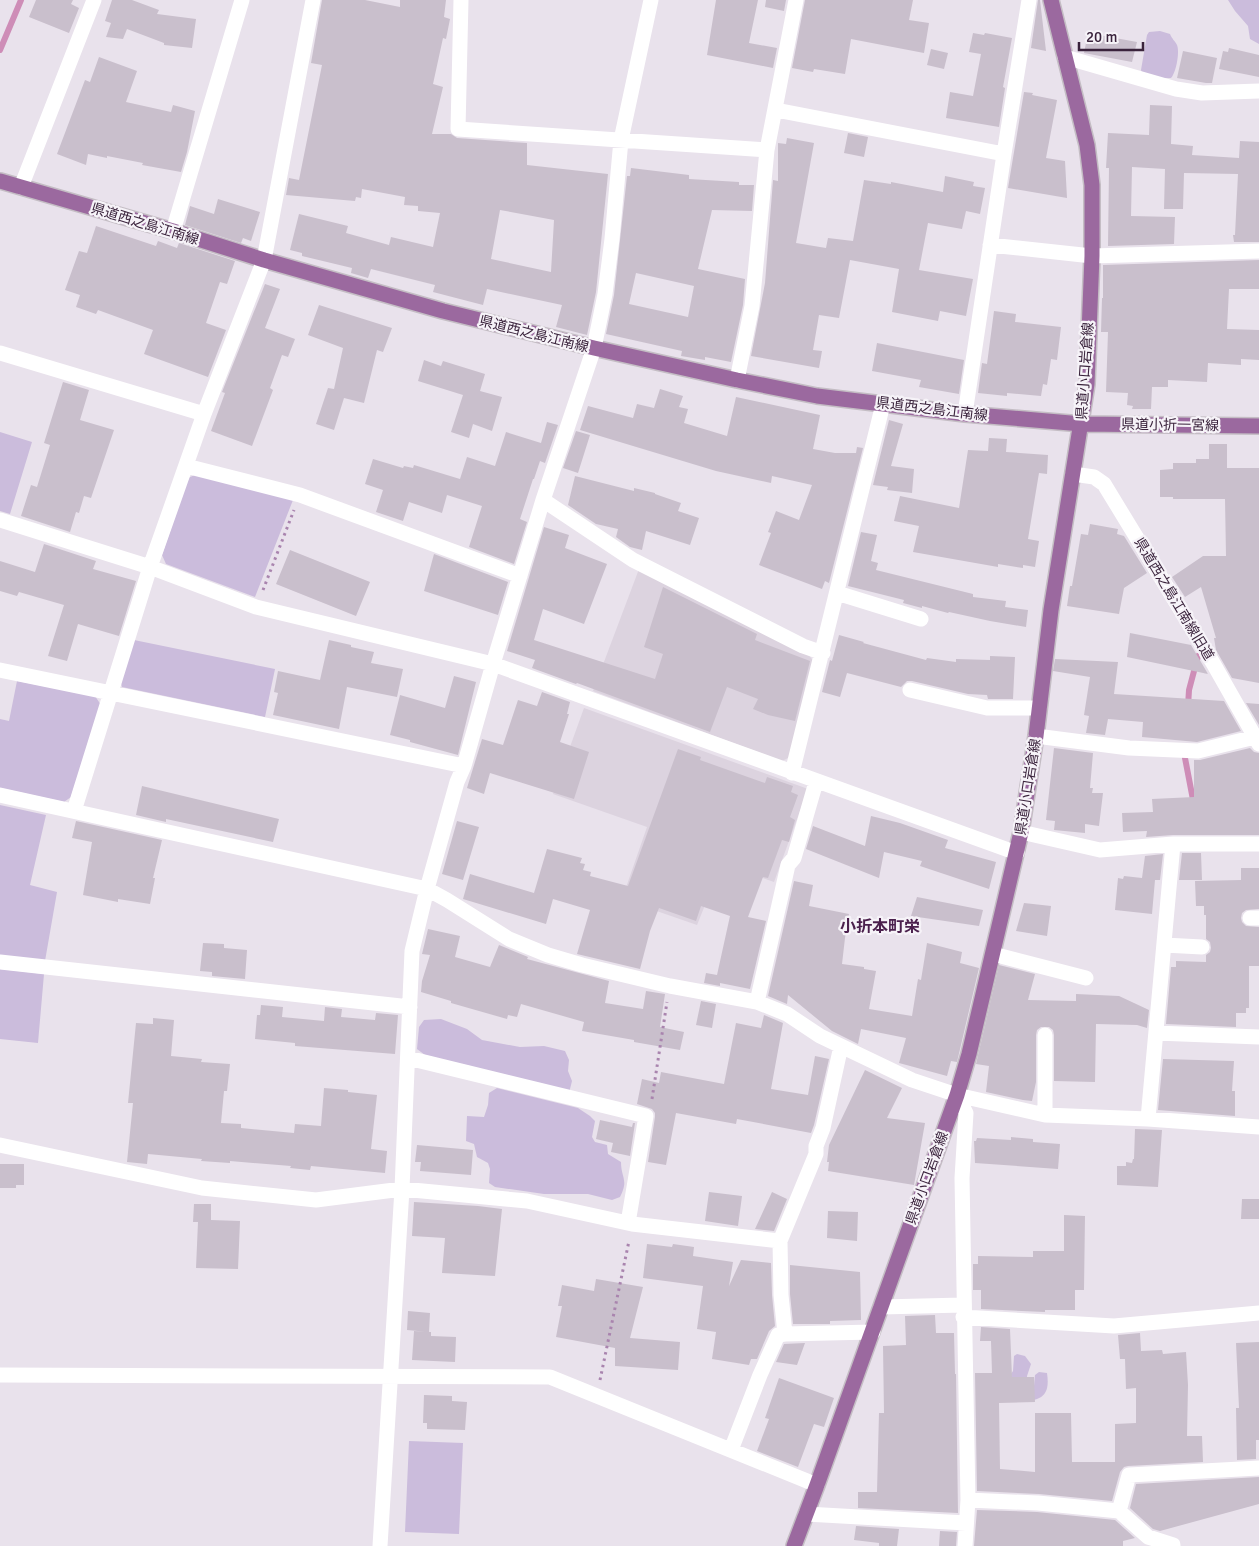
<svg xmlns="http://www.w3.org/2000/svg" width="1259" height="1546" viewBox="0 0 1259 1546" font-family="Signika,'Noto Sans JP',sans-serif">
<style>
.built{fill:#dcd3df}
.green{fill:#cbbcdc}
.lines{fill:none;stroke-linecap:round;stroke-linejoin:round}
.stream{stroke:#ce8db7;stroke-width:6}
.building{fill:#c9bfcc;fill-rule:evenodd}
.major-casing{stroke:#c4bdc4;stroke-width:18}
.path{stroke:#a984ae;stroke-width:3;stroke-dasharray:2.5 4;stroke-linecap:butt}
.minor{stroke:#fff;stroke-width:15}
.major{stroke:#9b699f;stroke-width:15}
.labels{text-anchor:middle;dominant-baseline:central;stroke-width:4.5;stroke-linejoin:round;paint-order:stroke}
.street-label{font-size:14px;fill:#3a233c;stroke:#f6f3f8}
.quarter-label{font-size:16px;font-weight:bold;fill:#4b204d;stroke:#f6f3f8}
</style>
<rect width="100%" height="100%" fill="#e9e2ec"/>
<path class="built" d="M639,569L807,653L815,663L790,757L782,761L593,691Z
M584,708L808,789L774,882L729,866L709,895L697,925L622,899L647,827L553,794Z"/>
<path class="green" d="M1228,0H1259V44L1250,39L1248,26L1235,11Z
M1160,31L1170,34C1172,39 1175,41 1177,45C1180,52 1176,73 1171,78H1160L1142,73L1141,70L1147,35L1149,32Z
M0,432L32,442L10,514L0,511Z
M197,474L293,500L255,597L166,564L162,555L188,478Z
M134,640L275,669L265,717L122,687L121,683Z
M17,681L95,696L101,705L71,797L64,802L0,788V719L9,721Z
M0,805L46,815L30,885L57,892L45,961L0,956Z
M0,969L44,974L38,1043L0,1039Z
M441,1019L467,1029L482,1040L520,1047L544,1046L565,1051L569,1060L568,1071L572,1081L569,1093L425,1055L417,1049L419,1027L424,1020Z
M497,1088L578,1108L590,1116L595,1121L592,1137L595,1142L607,1145L608,1154L621,1162C621,1178 629,1180 620,1197L612,1200L588,1194H544L495,1187L489,1183L490,1169L488,1163L477,1157L474,1144L466,1141L467,1116L484,1117L488,1105L489,1093Z
M1017,1354L1025,1356L1031,1364L1027,1376V1385L1034,1386L1035,1375L1039,1372L1047,1373C1051,1399 1038,1401 1015,1402L1011,1374L1013,1371L1014,1356Z
M409,1441L463,1443L459,1534L405,1532Z"/>
<g class="lines">
<path class="stream" d="M0,50L21,0
M1188,706L1189,690L1198,656
M1185,758L1194,805"/>
</g>
<path class="building" d="M36,0H73L71,4L79,8L69,33L29,17Z
M112,0H132L159,10L157,14L196,19L192,48L164,45V43L127,29L123,39L106,37L111,23L105,21Z
M322,0H365L400,7V0H446L444,17L450,19L446,39L443,38L433,84L443,87L432,134H451L457,138L527,143V165L608,174L596,292L587,335L556,327L562,305L487,289L483,305L433,292L435,285L371,269L368,278L351,273L352,268L302,256V253L290,250L299,214L348,226L346,233L389,245L391,237L433,247L440,213L418,211V206L404,205L405,197L362,189L361,198L356,197L355,201L286,195L289,178L299,180L322,65L311,63ZM500,210L554,220L551,272L491,259Z
M716,0H758L749,43L777,48L773,68L707,55Z
M766,0H786L784,11L765,7Z
M805,0H913L909,20L929,23L924,53L851,39L845,74L814,69L813,72L792,68Z
M1038,0H1040L1046,51L1031,48Z
M973,33L984,35L985,33L1012,38L1003,87L1005,88L999,127L946,118L950,92L973,96L981,54L969,52Z
M1088,33L1137,42L1132,62L1084,53Z
M1229,48L1259,55V77L1219,69L1223,51L1228,52Z
M931,49L948,53L944,69L927,65Z
M1183,51L1217,58L1212,83H1206L1177,78Z
M99,57L137,71L126,102L171,112L173,105L195,111L187,152L181,172L142,165L143,163L107,156V158L88,154L86,165L57,154L85,80L90,82Z
M1024,92L1033,93L1032,95L1057,100L1046,158L1065,161L1067,198L1008,188Z
M1150,105L1172,106L1171,144L1193,146L1192,155L1239,158L1240,141L1259,142V242H1234L1233,235H1235L1238,174L1184,173L1183,209H1164L1165,169L1132,167L1131,216L1175,217L1174,244L1108,246L1109,168H1106L1108,133L1149,135Z
M848,133L868,137L864,157L844,153Z
M787,138L814,143L796,243L826,248L828,238L853,241L864,180L891,184V182L943,192L945,176L974,182L973,186L985,188L980,214L966,211L962,229L928,223L919,270L973,279L966,316L940,311L938,321L892,312L899,269L850,260L839,318L819,315L813,350L822,351L819,368L751,356L765,283L773,180L778,181V143L786,144Z
M631,168L689,175V179L739,182V185H754L752,211L712,210L698,269L745,279L743,305L731,362L705,357V360L681,356L682,351L606,334L614,295L627,176H630ZM636,273L694,286L688,317L629,304Z
M218,199L260,212L251,241L243,238L241,243L185,225L190,206L214,214Z
M96,226L156,246L158,241L177,248L179,243L235,261L227,284L220,282L206,323L226,330L208,377L144,354L153,330L98,310L96,314L76,307L80,295L65,290L79,251L87,253Z
M1259,260V289H1229L1227,329L1259,330V360L1241,359V365L1208,363L1207,382L1168,380V387H1152L1151,409H1132L1133,406L1127,405L1128,393L1106,392L1108,332H1101L1102,298H1103V265Z
M265,284L280,289L265,328L295,339L288,357L282,355L270,388L273,390L252,446L211,431L225,393L222,392Z
M319,305L392,328L383,352L377,350L364,403L344,398L334,430L316,424L328,388L334,389L343,348L308,335Z
M994,311L1016,314L1015,322L1061,327L1057,360L1051,359L1047,385L1043,384L1041,396L1007,393V396L978,393L982,363L987,364Z
M877,343L964,360L959,394L919,387L921,380L872,371Z
M424,360L441,366L443,361L485,374L480,391L502,397L492,431L473,424L469,438L451,432L463,395L418,381Z
M63,382L89,390L80,420L114,430L91,498L84,496L79,513L76,512L70,532L21,516L31,485L37,487L50,445L44,443Z
M660,389L683,396L679,407L688,409L684,423L727,436L736,397L820,415L813,449L835,453H856L857,447L863,448L829,583L825,581L822,589L759,565L771,533L768,532L776,511L799,520L812,485L772,476L771,483L716,471L580,430L588,406L633,418L637,404L654,408Z
M889,420L903,424L891,466L914,469L912,493L887,490L888,487L873,485Z
M547,422L558,425L545,463L540,461L534,479H533L520,519L527,522L514,564L469,547L482,506L447,495L442,513L409,502L403,521L376,512L383,490L365,484L373,459L403,468L404,466L413,468L414,465L460,479L467,457L495,466L506,432L541,443Z
M576,431L590,435L578,473L563,468Z
M989,438L1007,439L1006,452L1048,455L1047,474L1039,473L1028,539L1039,541L1035,567L1023,565V568L998,564V567L913,552L919,526L894,521L900,496L959,508L968,450L988,451Z
M1209,444H1227V468H1259V683L1232,678L1216,650L1214,638H1216L1201,587L1185,597L1172,577L1203,556H1226L1225,499H1173V497H1160V470L1173,469V463H1196V459H1209Z
M575,476L634,491V488L655,493V494L681,503L678,511L699,518L690,545L646,531L642,550L630,547L616,537L618,529L596,524L568,505Z
M1090,524L1118,529L1117,534L1124,536L1147,573L1124,588L1119,614L1067,606L1070,586H1072L1081,534L1088,535Z
M544,527L569,535L565,548L607,564L584,624L543,609L534,640L655,679L663,654L644,647L663,587L757,634L755,640L810,661L795,721L768,715L753,709L758,699L727,687L710,732L577,683L576,684L532,668L535,660L507,651Z
M861,532L877,535L871,561L878,563L876,570L973,594V597L1006,601L1005,607L1028,610L1026,627L990,621L949,612L948,613L922,606V608L903,603L904,600L848,586Z
M44,544L96,561L93,569L136,581L119,636L78,624L67,661L48,656L64,605L19,592L17,596L0,591V561L35,572Z
M290,550L370,582L356,616L276,584Z
M434,554L508,582L498,615L424,591Z
M1130,633L1191,645L1208,674L1127,657Z
M839,635L864,642L863,643L926,660L927,658L956,662V659L990,660V656L1015,657L1013,699H988L987,695L968,694L912,681H907L901,687L847,673L840,697L822,692L830,660L832,661Z
M329,640L351,645V647L374,652L371,663L403,669L397,697L347,687L339,729L273,715L278,693L274,692L278,671L320,680Z
M1055,659L1118,662L1114,694L1224,701L1241,731L1197,742L1142,737L1143,722L1108,719L1105,735L1086,733L1089,716L1084,715L1090,677L1053,671Z
M454,676L476,682L458,755L410,742V740L390,735L400,695L445,708Z
M542,692L570,702L567,714H569L560,742L589,752L574,799L490,773L484,794L467,788L482,739L503,745L518,700L537,706Z
M1246,703L1259,704V725Z
M1054,748L1093,753L1090,788H1093L1092,793H1103L1099,826L1085,824V833L1054,830L1055,821L1046,820Z
M1250,748L1254,752L1259,753V835H1173L1146,837L1147,831L1123,832L1122,813L1153,812L1152,799L1194,797V760H1200Z
M678,749L701,757L700,760L765,783L767,777L793,786L791,792L798,795L790,817L795,820L789,842L782,840L768,878L763,877L748,917L766,921L750,989L720,983V986L704,983L706,973L717,975L730,916L701,906L696,921L659,908L650,931L640,969L577,954L590,910L553,899L546,924L463,899L470,874L534,893L547,849L582,858L580,863L585,864L583,870L591,872L590,876L628,886Z
M142,786L279,819L273,842L166,819V822L136,815Z
M871,816L900,823L948,840L945,848L996,862L989,889L920,866L922,861L884,852L879,878L806,849L813,826L865,846Z
M76,821L162,840L153,878H155L150,904L118,899V902L83,895L92,842L72,838Z
M457,821L479,827L463,880L442,874Z
M1182,853H1201L1202,880H1179Z
M1163,854L1160,880H1155L1152,914L1115,910L1118,878L1123,879L1124,876L1142,878L1145,856Z
M1241,868H1259V909L1246,910L1242,913L1241,918L1242,922L1246,926L1259,927V966H1249V1008H1246V1013H1236V1027L1166,1024L1171,967H1176V961L1206,962V955L1210,952L1211,948L1210,942L1206,939V915H1204V906H1196L1195,881L1241,880Z
M794,881L813,885L809,906L849,914L845,938L842,964L864,967V969L876,971L869,1009L912,1016L918,979L921,980L927,943L962,952L960,963L979,968L957,1062L951,1061L947,1076L899,1063L906,1038L861,1029L858,1044L832,1031L788,995L787,1004L768,996Z
M917,897L983,910L979,926L911,916Z
M1024,903L1051,906L1047,936L1016,931Z
M428,929L460,936L455,957L490,967L499,945L528,957L527,959L609,981L605,1003L643,1009L646,991L665,994L660,1027L684,1032L680,1050L634,1042V1040L582,1031L584,1022L521,1004L517,1017L508,1015L507,1019L451,1003V1001L421,992L422,981L430,955L422,954Z
M203,943L224,944V948L247,950L245,979L212,976V972L200,971Z
M999,965L1035,974L1028,1000L1076,1001V994L1119,996L1149,1010L1147,1028L1137,1025L1096,1024L1095,1082L1054,1081V1035L1053,1030L1049,1027H1041L1037,1030L1036,1035V1082L1032,1101L1023,1100L986,1092L989,1066L976,1064Z
M701,1001L716,1004L712,1028L696,1025Z
M261,1005L283,1007L282,1017L324,1021L325,1007L342,1009L341,1017L375,1020L376,1013L398,1015L395,1054L295,1046V1043L255,1039L257,1015H260Z
M764,1015L783,1023L771,1089L808,1095L815,1056L829,1059L814,1125L811,1133L737,1119L736,1124L676,1113L666,1165L648,1162L655,1117V1113L652,1109L637,1104L642,1079L659,1083L661,1072L724,1084L736,1023L761,1028Z
M153,1018L174,1020L171,1056L202,1059L201,1062L230,1064L227,1091H224L221,1123L241,1124V1128L294,1133L295,1124L321,1126L324,1088L348,1090V1092L377,1095L371,1149L387,1151L385,1173L311,1166L310,1170L290,1168L291,1166L230,1161V1163L201,1161L202,1159L148,1154L147,1164L127,1162L133,1103H128L136,1023L153,1024Z
M1163,1059L1234,1061L1232,1091H1235V1116L1158,1110Z
M865,1070L902,1088L887,1118L925,1123L914,1185L828,1171L829,1162H827L829,1145Z
M600,1120L632,1127L633,1123H635L630,1156L611,1152L613,1143L596,1139Z
M1135,1129L1162,1130L1158,1187L1117,1185V1166H1126V1162L1132,1163L1133,1159H1134Z
M1011,1137L1033,1139V1142L1060,1144L1058,1169L975,1163L974,1141H976L977,1138L1011,1140Z
M417,1145L473,1150L471,1175L420,1171L421,1162H415Z
M0,1164H24V1185H16V1188H0Z
M709,1192L742,1196L738,1226L705,1221Z
M772,1192L787,1199L774,1231L755,1229Z
M1242,1199H1259V1219H1241Z
M414,1202L478,1206L502,1209L495,1276L442,1273L445,1238L412,1236Z
M194,1204H211V1220L240,1221L238,1269L196,1268L198,1222H193Z
M828,1211L858,1212L857,1241L827,1238Z
M1064,1215L1085,1216L1084,1290H1075V1310H1045V1312L981,1309V1290H973V1264H978V1256L1033,1257V1251H1064Z
M647,1244L672,1247L673,1244L694,1247L693,1256L733,1262L729,1286L741,1260L771,1263L772,1295L775,1326L769,1331L757,1359H751L749,1365L712,1359L716,1332L697,1329L703,1286L643,1278Z
M790,1265L860,1272L861,1320L830,1321V1324H793L790,1294Z
M596,1279L643,1287L630,1338L680,1342L678,1370L615,1366V1348L556,1337L562,1306H558L562,1285L594,1291Z
M408,1311L430,1313L429,1332L407,1330Z
M935,1315L936,1333H954L955,1374H956L958,1513L858,1508V1492H877L879,1413H884L883,1346L906,1345L905,1316Z
M981,1327L1010,1329L1012,1377H1034L1035,1402L999,1403L1000,1469L1035,1472V1413H1071L1072,1462H1115V1424L1136,1423V1388L1126,1389L1125,1359H1120L1118,1335L1140,1333L1141,1351L1162,1350L1163,1354L1186,1352L1188,1385L1187,1436H1202L1203,1462L1128,1466L1124,1467L1120,1472L1112,1501L1039,1494L977,1491L975,1373H992L991,1341H980Z
M414,1331L431,1332V1336L456,1337L455,1362L412,1360Z
M1259,1342V1440H1256V1459L1237,1460L1236,1408H1239L1236,1343Z
M805,1343L797,1365L776,1362L784,1344Z
M779,1378L834,1398L824,1427L814,1424L798,1467L757,1451L769,1419L765,1418Z
M424,1395L452,1396V1401L467,1402L465,1430L427,1429V1423H423Z
M1259,1477V1504L1160,1531L1153,1529L1130,1508L1136,1484Z
M977,1510L1037,1512L1115,1520L1135,1538L1123,1541V1546H974Z
M856,1526L899,1529L897,1546H879V1543L854,1540Z
M940,1531L957,1532L956,1546H939Z"/>
<g class="lines">
<defs>
<path id="major" d="M0,181L173,231L264,260L443,311L594,348L737,380L817,396L965,414L1082,424L1259,426
M794,1546L817,1485L957,1095L969,1054L1021,832L1036,736L1051,610L1087,384L1092,256V185L1087,145L1051,0"/>
</defs>
<use href="#major" class="major-casing"/>
<path class="path" d="M263,590L294,510
M652,1099L667,1002
M600,1380L629,1241"/>
<path class="minor" d="M461,0L458,129L767,150
M1065,57L1176,89L1202,93L1259,91
M776,110L1004,154
M21,187L94,0
M173,231L242,0
M990,245L1092,256L1259,251
M0,353L204,414
M737,380L752,306L767,150L796,0
M965,414L1004,154L1029,0
M186,466L300,495L520,576
M1073,474L1094,477L1104,484L1213,663L1259,744
M543,500L633,560L803,646L823,653
M0,520L150,567L256,607L493,664L1017,853
M837,593L921,619
M0,670L464,766
M910,690L987,708H1039
M1036,736L1129,748L1198,751L1255,737
M792,773L883,404
M0,795L427,889L447,900L509,939L548,955L582,965L670,986L757,1002L787,1014L820,1036L912,1080L957,1095L1045,1115L1148,1119L1259,1127
M74,811L150,567L204,414L264,260L313,0
M1021,832L1100,850L1173,844H1259
M1250,918H1259
M1164,945L1202,947
M993,954L1086,978
M0,962L410,1007
M757,1002L788,865L794,858L816,782
M1156,1033L1259,1037
M841,1046L823,1128L816,1146V1154L780,1241L781,1295L785,1334L873,1332
M408,1058L646,1116L628,1223
M957,1095L966,1113L962,1178L968,1500L965,1546
M1045,1115V1035
M1148,1119L1173,844
M0,1145L202,1188L316,1200L402,1189L527,1201L632,1224L780,1241
M881,1307L963,1305
M963,1317L1114,1326L1259,1313
M0,1375L550,1377L817,1485
M731,1450L760,1375L778,1335L785,1334
M968,1500L1038,1503L1119,1511L1148,1537L1173,1545V1546
M1119,1511L1129,1475L1259,1468
M806,1514L966,1523
M380,1546L402,1189L412,951L427,889L457,782L464,766L493,664L543,500L594,348L605,294L612,239L621,140L651,0"/>
<use href="#major" class="major"/>
</g>
<g class="labels">
<g class="street-label">
<text transform="translate(145 224) rotate(17)">県道西之島江南線</text>
<text transform="translate(534 334) rotate(14)">県道西之島江南線</text>
<text transform="translate(1085 371) rotate(-86)">県道小口岩倉線</text>
<text transform="translate(932 409) rotate(7)">県道西之島江南線</text>
<text transform="translate(1170 425) rotate(1)">県道小折一宮線</text>
<text transform="translate(1174 599) rotate(59)">県道西之島江南線旧道</text>
<text transform="translate(1028 787) rotate(-81)">県道小口岩倉線</text>
<text transform="translate(927 1178) rotate(-70)">県道小口岩倉線</text>
</g>
<g class="quarter-label">
<text x="880" y="927">小折本町栄</text>
</g>
</g>
<path d="M1079 42v8h64v-8" fill="none" stroke="#3a233c" stroke-width="2.5"/>
<text x="1086" y="42" font-size="15" fill="#3a233c" stroke="#f6f3f8" stroke-width="4" paint-order="stroke">20 m</text>
</svg>
